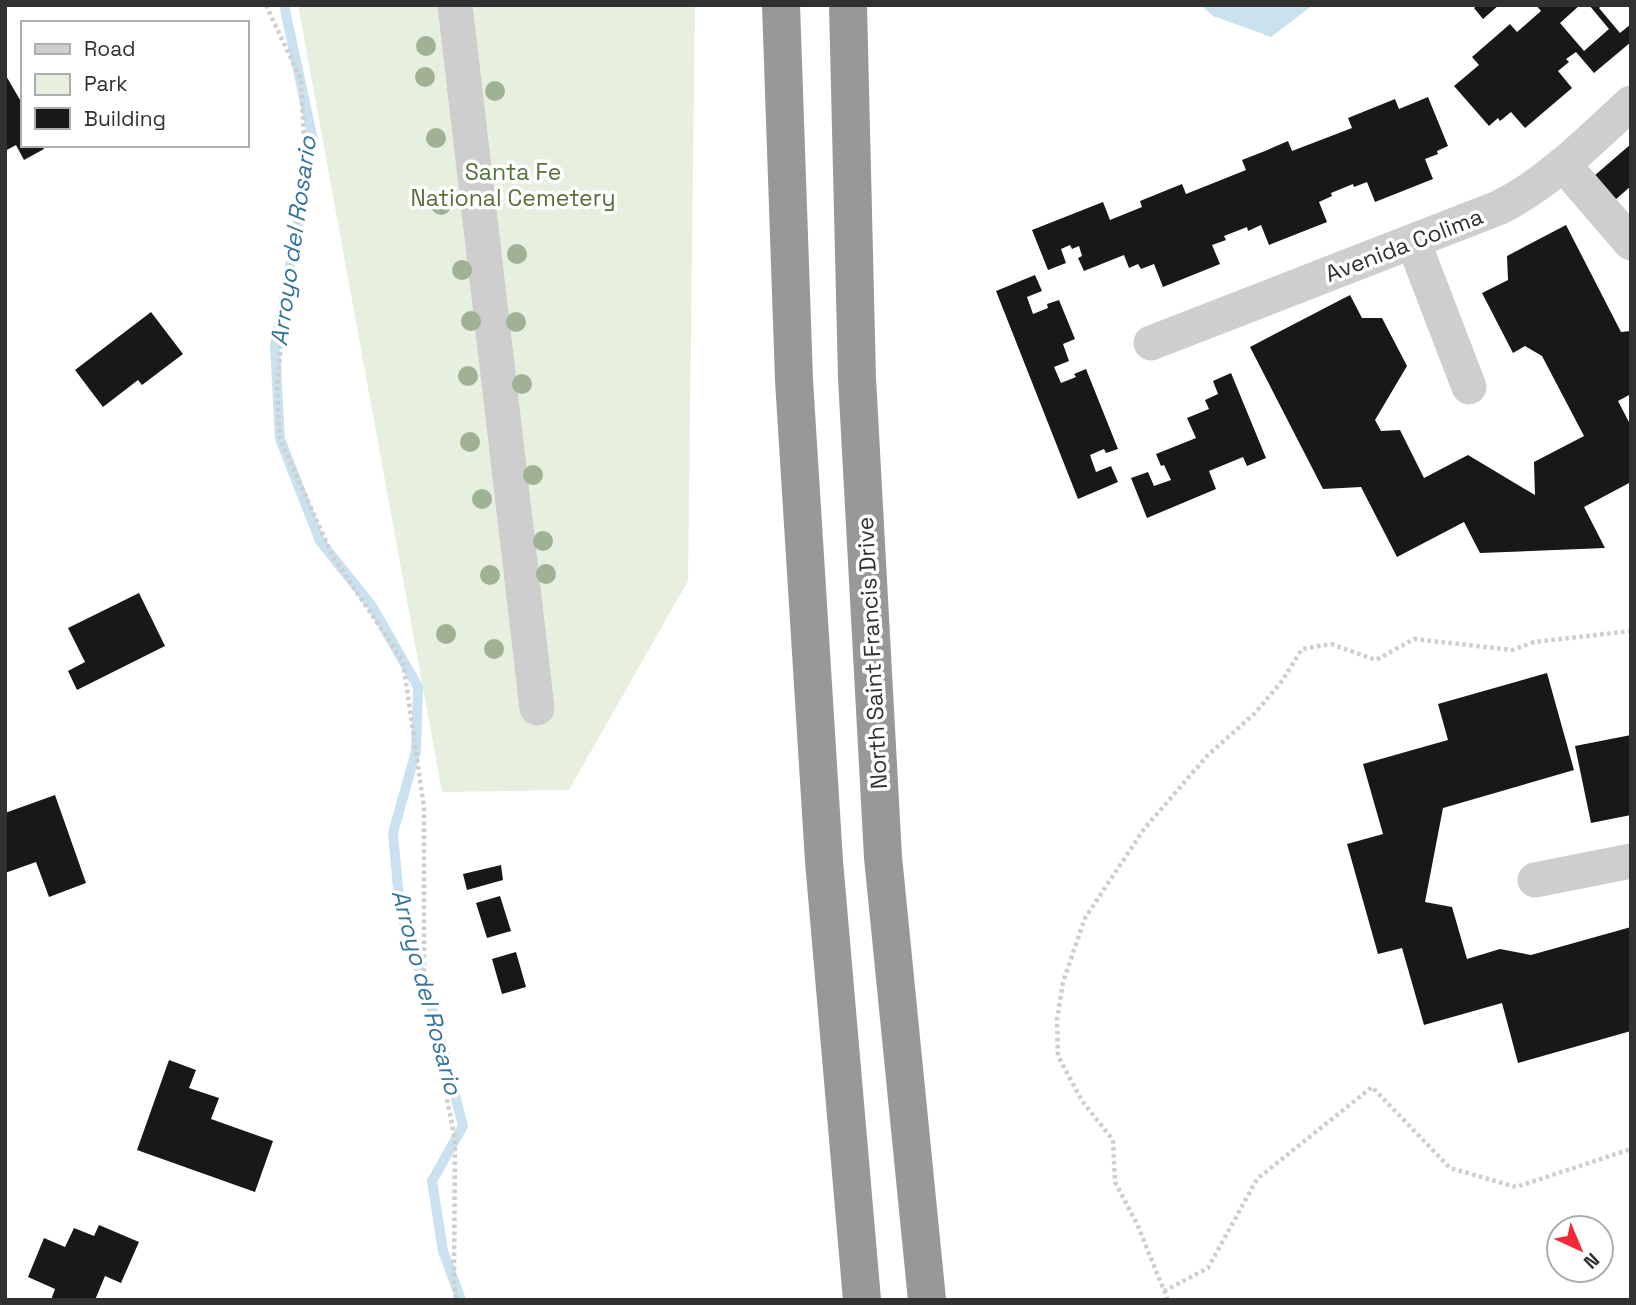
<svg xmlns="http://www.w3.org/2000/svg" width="1636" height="1305" viewBox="0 0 1636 1305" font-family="'Space Grotesk',sans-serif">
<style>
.green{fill:#e7efde}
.water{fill:#cae1f0}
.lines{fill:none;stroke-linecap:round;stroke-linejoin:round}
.stream{stroke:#cae1f0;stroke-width:10}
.building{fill:#181818}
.path{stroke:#cecece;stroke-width:4.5;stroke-dasharray:3.5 3.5;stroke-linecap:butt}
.minor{stroke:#cecece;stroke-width:35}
.highway{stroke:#989898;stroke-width:38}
.tree{fill:#a1b193}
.labels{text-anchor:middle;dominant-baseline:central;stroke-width:7;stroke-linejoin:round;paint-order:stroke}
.park-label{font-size:23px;fill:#54713a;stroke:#fff}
.street-label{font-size:23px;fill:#313131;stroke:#fff}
.water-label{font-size:24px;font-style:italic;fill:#37749b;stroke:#fff}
</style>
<rect width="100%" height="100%" fill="#fff"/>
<path class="green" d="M298,5H695L688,581L569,790L442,792Z"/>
<path class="water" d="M1201,5H1313L1271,37L1213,16Z"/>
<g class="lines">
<path class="stream" d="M284,5L313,140L275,346L280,439L320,541L372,606L418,687L416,751L393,833L400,910L435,1018L463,1126L432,1181L443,1251L461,1300"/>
</g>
<path class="building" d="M1477,5H1499L1483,19L1474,8Z
M1536,5H1580L1560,23L1584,51L1609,29L1589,5H1602L1599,8L1620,33L1631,24V42L1594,73L1576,52L1566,59L1569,62L1558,71L1572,88L1525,128L1511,112L1500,121L1498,118L1489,126L1454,86L1479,65L1472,57L1510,24L1517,32L1541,11Z
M5,74L23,105V145H42L44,149L24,160L16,145L5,151Z
M1428,97L1448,146L1437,151L1438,154L1425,159L1433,179L1375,202L1367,182L1354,187L1353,184L1331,193L1332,196L1319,202L1327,222L1269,245L1261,225L1248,231L1247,227L1224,236L1226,240L1212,245L1220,264L1163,287L1154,264L1141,269L1138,264L1129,268L1124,255L1084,271L1078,258L1082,256L1079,246L1072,249L1070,245L1061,249L1066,263L1048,270L1032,230L1103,202L1110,220L1142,207L1140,201L1182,184L1186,194L1246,170L1242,160L1265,151L1288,141L1292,151L1352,128L1348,118L1395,99L1399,109Z
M1631,144V186L1615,200L1594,176Z
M1566,225L1621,332L1631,331V394L1618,401L1631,426V482L1584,507L1605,548L1480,553L1464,522L1397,557L1361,487L1323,489L1250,347L1350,295L1362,318H1382L1407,366L1375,420L1381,431L1400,430L1424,478L1468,455L1535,495L1534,462L1584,436L1542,356L1525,346L1513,353L1482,293L1508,280L1507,256Z
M1035,275L1042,291L1027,297L1033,314L1048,308L1047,304L1059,300L1075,339L1063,344L1069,361L1054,367L1061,383L1076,377L1074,374L1086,369L1118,449L1106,453L1104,449L1090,455L1096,472L1111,466L1118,482L1078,499L996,291Z
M151,312L183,354L142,385L138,380L103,407L75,370Z
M1231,373L1266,458L1247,466L1243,457L1209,471L1216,489L1147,518L1131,478L1148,472L1154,486L1171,480L1164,465L1161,466L1156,454L1196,438L1187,418L1209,409L1205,400L1218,394L1213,381Z
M139,593L165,646L77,690L68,671L85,662L68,628Z
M1547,673L1574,770L1443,808L1425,902L1452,907L1467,959L1500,949L1531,955L1631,927V1031L1518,1063L1502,1003L1424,1025L1402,948L1378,954L1347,844L1383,834L1363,764L1448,740L1438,704Z
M1631,735V815L1591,823L1575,746Z
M55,795L86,883L49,897L36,862L5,873V813Z
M501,865L503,880L467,890L463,874Z
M500,896L511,931L487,938L476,903Z
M516,952L526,987L502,994L492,959Z
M169,1060L196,1070L189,1088L219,1098L211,1119L273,1141L255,1192L137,1150Z
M99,1225L139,1242L121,1283L105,1276L95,1300H51L55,1289L28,1277L44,1238L65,1247L74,1228L94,1236Z"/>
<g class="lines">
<path class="path" d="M266,5L301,80L306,181L288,278L277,385L280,439L333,557L403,661L424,808V985L455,1139L454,1281L456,1300
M1164,1291L1208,1268L1257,1179L1372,1087L1450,1168L1516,1187L1631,1149
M1168,1300L1137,1224L1115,1182L1113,1140L1082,1101L1058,1056L1057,1020L1063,982L1085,918L1144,829L1207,756L1255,713L1282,681L1302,649L1331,644L1376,660L1414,639L1513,650L1534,642L1631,631"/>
<path class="minor" d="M455,5L537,708
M1563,164L1631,243
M1413,241L1469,387
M1151,343L1498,208C1549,183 1589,141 1631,103
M1535,880L1631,861"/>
<path class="highway" d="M781,5L794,380L824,861L862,1300
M848,5L857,378L883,857L927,1300"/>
</g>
<g class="tree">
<circle cx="426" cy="46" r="10"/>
<circle cx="425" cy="77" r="10"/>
<circle cx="495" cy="91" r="10"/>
<circle cx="436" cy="138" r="10"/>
<circle cx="441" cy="205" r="10"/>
<circle cx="517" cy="254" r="10"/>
<circle cx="462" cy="270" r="10"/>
<circle cx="471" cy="321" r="10"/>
<circle cx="516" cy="322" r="10"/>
<circle cx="468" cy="376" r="10"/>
<circle cx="522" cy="384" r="10"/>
<circle cx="470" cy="442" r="10"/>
<circle cx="533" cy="475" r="10"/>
<circle cx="482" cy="499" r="10"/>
<circle cx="543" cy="541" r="10"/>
<circle cx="546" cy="574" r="10"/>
<circle cx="490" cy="575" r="10"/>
<circle cx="446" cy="634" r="10"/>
<circle cx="494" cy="649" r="10"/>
</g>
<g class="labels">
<g class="park-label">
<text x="513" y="172">Santa Fe<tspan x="513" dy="26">National Cemetery</tspan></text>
</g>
<g class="street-label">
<text transform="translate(1404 245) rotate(-21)">Avenida Colima</text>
<text transform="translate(872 653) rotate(-93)">North Saint Francis Drive</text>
</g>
<g class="water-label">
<text transform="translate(293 241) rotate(-82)">Arroyo del Rosario</text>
<text transform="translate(427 992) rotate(75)">Arroyo del Rosario</text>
</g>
</g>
<rect width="1636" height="1305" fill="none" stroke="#313131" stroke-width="14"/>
<rect x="21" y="21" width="228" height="126" fill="#ffffff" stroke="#adadad" stroke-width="2"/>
<rect x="35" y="44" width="35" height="10" fill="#cecece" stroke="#adadad" stroke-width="2"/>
<text x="84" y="56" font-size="21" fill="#313131">Road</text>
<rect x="35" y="74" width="35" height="21" fill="#e7efde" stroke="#adadad" stroke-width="2"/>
<text x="84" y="91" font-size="21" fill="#313131">Park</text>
<rect x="35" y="108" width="35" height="21" fill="#181818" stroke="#adadad" stroke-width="2"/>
<text x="84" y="126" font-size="21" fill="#313131">Building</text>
<g transform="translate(1580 1249) rotate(136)"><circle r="33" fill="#ffffff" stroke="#adadad" stroke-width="2"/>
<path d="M0-5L12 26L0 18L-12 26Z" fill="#f42836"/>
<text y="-10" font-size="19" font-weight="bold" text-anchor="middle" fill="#313131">N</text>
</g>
</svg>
